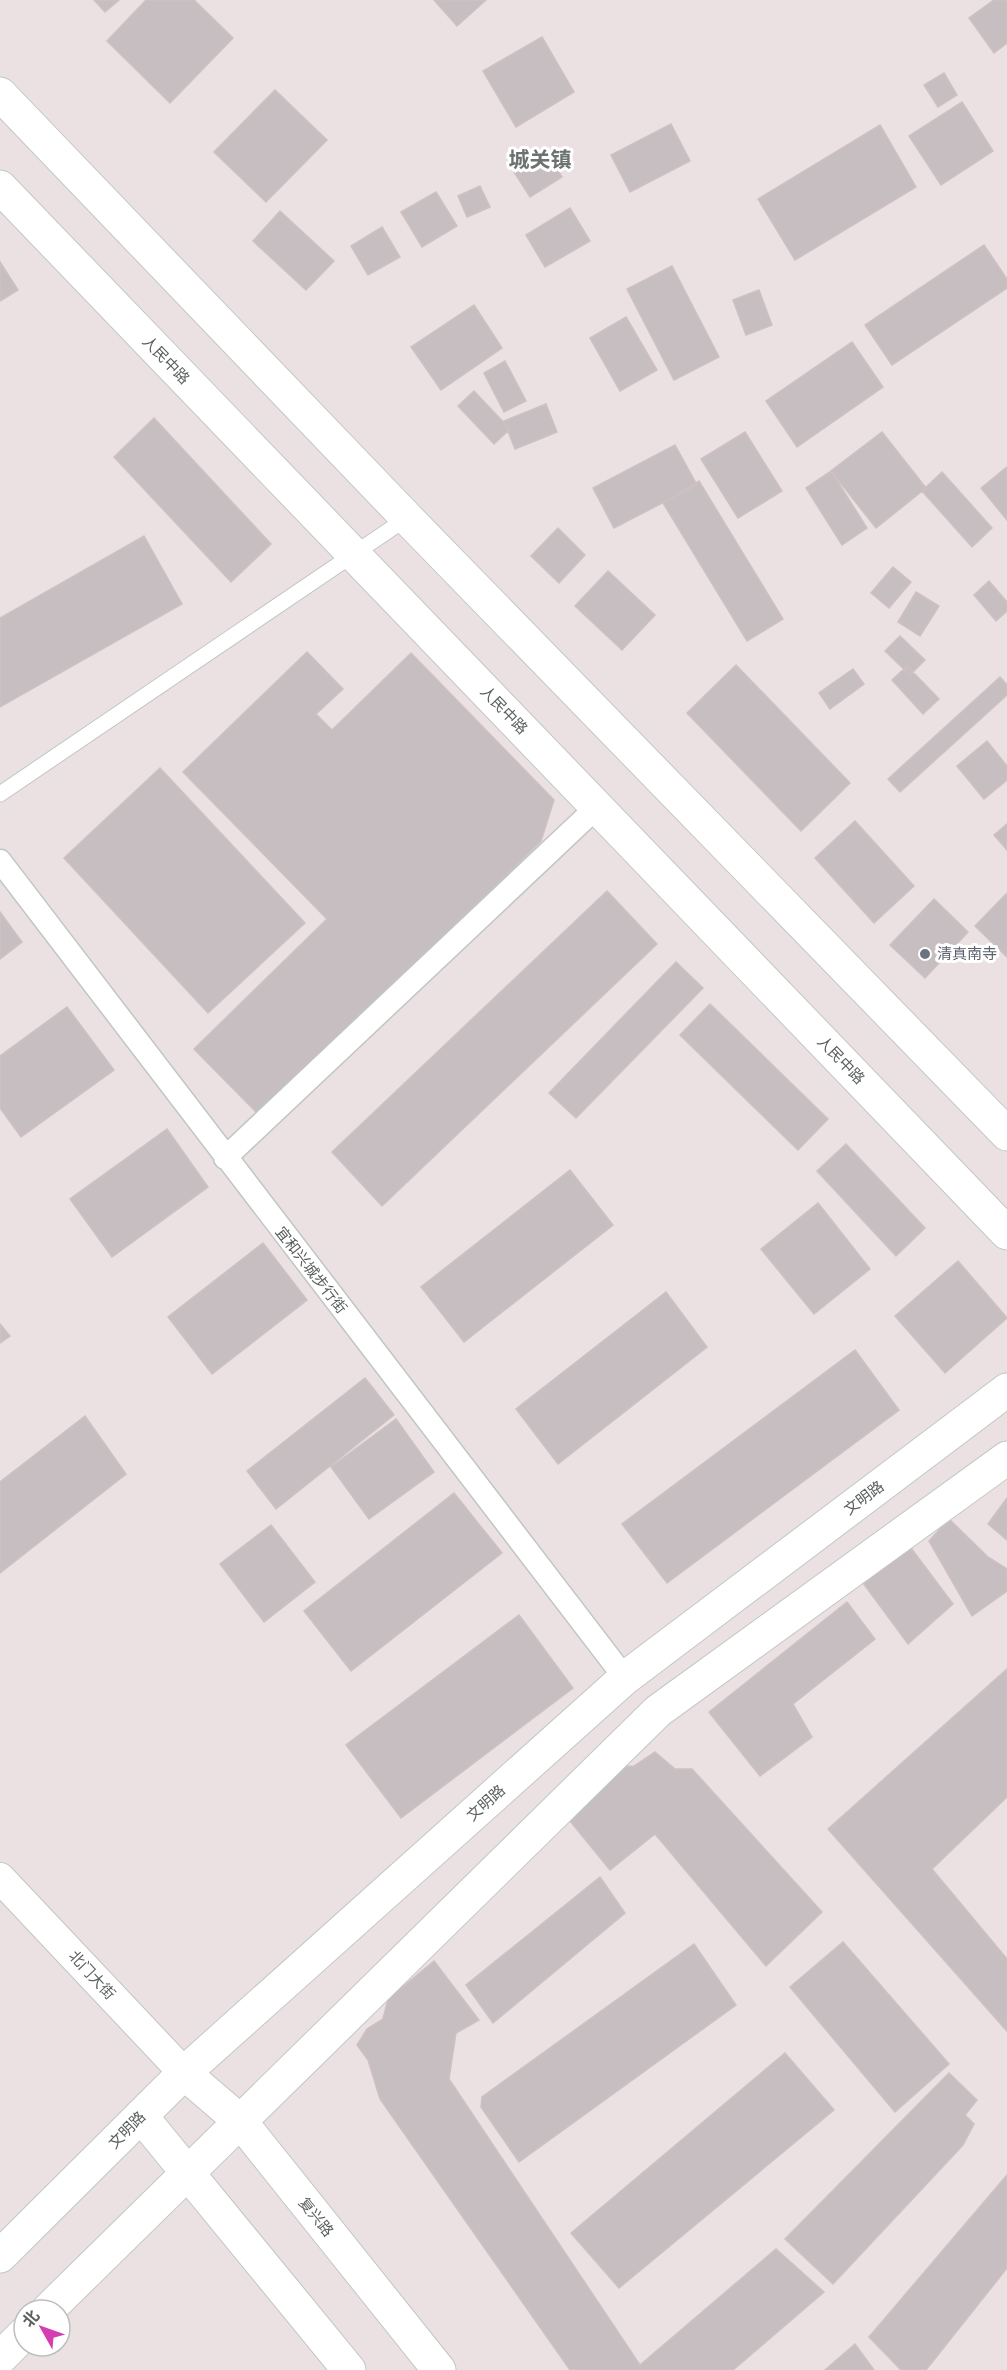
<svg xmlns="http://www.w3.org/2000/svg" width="1007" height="2370" viewBox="0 0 1007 2370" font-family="'DejaVu Sans','Noto Sans SC',sans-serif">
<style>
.building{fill:#c6bec0;stroke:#cfc0c2;stroke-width:1.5}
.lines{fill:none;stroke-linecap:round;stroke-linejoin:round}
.service-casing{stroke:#c0c6c4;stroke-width:17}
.pedestrian-casing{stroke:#c0c6c4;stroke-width:25}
.minor-casing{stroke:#c0c6c4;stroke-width:32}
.tertiary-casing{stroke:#c0c6c4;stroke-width:35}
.secondary-casing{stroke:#c1c8c6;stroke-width:35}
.service{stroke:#fff;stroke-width:15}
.pedestrian{stroke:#fff;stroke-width:22}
.minor{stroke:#fff;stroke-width:30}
.tertiary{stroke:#fff;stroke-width:33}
.secondary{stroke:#fff;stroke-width:33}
.worship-dot{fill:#6b7280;stroke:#fff;stroke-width:2}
.labels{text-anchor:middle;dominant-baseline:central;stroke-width:6;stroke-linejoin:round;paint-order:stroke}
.street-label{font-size:15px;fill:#5a605e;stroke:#fff}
.worship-label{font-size:15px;fill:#5b616d;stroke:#fff;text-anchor:start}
.district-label{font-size:21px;font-weight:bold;fill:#6b7270;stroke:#fff}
</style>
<rect width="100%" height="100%" fill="#ebe1e2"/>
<path class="building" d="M94,0H119L105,12Z
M146,0H194L233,38L170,103L107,41Z
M434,0H486L457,26Z
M994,0H1007V43L994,53L969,18Z
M542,37L574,92L516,127L483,71Z
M944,73L957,95L938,107L924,85Z
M275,90L327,140L266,202L214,152Z
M962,102L993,151L941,185L909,136Z
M671,124L690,161L630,192L611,155Z
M880,125L916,187L795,260L758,199Z
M546,151L562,177L530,197L514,172Z
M480,186L490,207L467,217L458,196Z
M436,192L457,226L422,247L401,212Z
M570,208L590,241L545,267L526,235Z
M280,211L334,261L306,290L253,241Z
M382,227L400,257L368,275L351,246Z
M984,245L1007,279V288L892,365L865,325Z
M0,262L18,290L0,301Z
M672,266L719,357L674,380L627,289Z
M759,290L772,325L746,335L733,300Z
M474,305L502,348L441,390L411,347Z
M626,317L657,370L620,391L590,338Z
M852,342L883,387L797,447L766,401Z
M505,361L526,401L504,412L484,373Z
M474,391L510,429L494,444L458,406Z
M546,404L557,432L515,449L504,421Z
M154,418L271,544L231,582L114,457Z
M745,432L782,491L738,518L701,459Z
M882,432L926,488L876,528L831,471Z
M675,445L697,485L614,528L593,488Z
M1007,467V520L981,488Z
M831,471L867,528L842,545L806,488Z
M942,472L992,528L972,547L922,491Z
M699,481L783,619L747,641L663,503Z
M558,528L585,555L559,583L531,556Z
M144,536L182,604L0,707V618Z
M893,567L911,582L889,608L871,593Z
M608,571L655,615L622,650L575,606Z
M989,581L1007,602V611L996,621L974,595Z
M916,592L939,606L920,636L898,622Z
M900,636L925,660L910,675L885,651Z
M307,652L343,689L316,714L332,730L411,653L554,800L541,841L260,1116L194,1049L327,919L183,772Z
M736,665L850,783L801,831L687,713Z
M907,666L939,699L923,714L892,680Z
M853,669L864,684L830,709L819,693Z
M1000,677L1007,685V695L900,792L888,779Z
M987,741L1007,766V780L984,799L957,766Z
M160,768L305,923L208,1013L64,858Z
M855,821L914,886L874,923L815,858Z
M1007,824V850L994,835Z
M607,891L657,944L382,1206L332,1152Z
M1007,893V957L975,926Z
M934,899L968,932L925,978L890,945Z
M0,912L22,942L0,959Z
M676,962L703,988L576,1118L549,1093Z
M710,1004L828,1119L798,1150L680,1035Z
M67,1007L114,1070L21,1137L0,1108V1056Z
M167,1129L208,1187L112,1257L70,1199Z
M846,1144L925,1228L896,1256L817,1171Z
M570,1170L613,1225L464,1342L421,1287Z
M818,1203L870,1269L814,1314L761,1249Z
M263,1243L307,1300L212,1374L168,1317Z
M958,1261L1007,1318L945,1373L895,1316Z
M666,1292L707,1347L558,1464L516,1409Z
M0,1324L10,1336L0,1343Z
M855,1350L899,1410L667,1583L622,1524Z
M365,1378L394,1415L276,1509L247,1471Z
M85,1416L126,1474L0,1573V1482Z
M396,1419L434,1472L369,1519L331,1467Z
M454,1493L502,1553L351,1671L304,1611Z
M1007,1498V1540L988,1524Z
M949,1519L988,1557L1007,1569V1591L972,1616L929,1541Z
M271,1525L315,1582L264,1622L220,1564Z
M911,1548L953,1604L908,1644L863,1583Z
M847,1602L875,1639L793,1704L812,1737L760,1776L709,1712Z
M519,1615L573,1688L401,1818L346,1745Z
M1007,1669V1797L932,1869L1007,1959V2031L828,1829Z
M655,1752L675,1769H692L822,1912L766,1966L655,1834L610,1870L570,1821L569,1811L619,1767L634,1766Z
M600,1877L625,1913L493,2023L466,1985Z
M843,1942L949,2064L895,2112L790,1987Z
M694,1944L736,2005L519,2162L481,2107L482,2097Z
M434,1961L479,2020L456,2033L449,2079L640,2365L776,2249L824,2292L733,2370H570L380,2099L368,2060L357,2045L367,2029L383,2019L388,1999Z
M785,2053L834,2110L619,2288L571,2233Z
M949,2073L977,2100L965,2115L974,2124L963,2145L833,2284L785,2239Z
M1007,2175V2268L926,2370H901L869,2337Z
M855,2344L874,2370H825Z"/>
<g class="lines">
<defs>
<path id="service" d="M0,794L407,518"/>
<path id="pedestrian" d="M0,861L625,1678
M225,1158L597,807"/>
<path id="minor" d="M0,1878L184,2073"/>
<path id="tertiary" d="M184,2073L240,2121L439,2370
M141,2116L349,2370"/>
<path id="secondary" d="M0,94L407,518L1007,1134
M0,187L1007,1233
M0,2256L184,2073L625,1678L1007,1390
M48,2310L658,1711L1007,1458
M0,2358L24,2334"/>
</defs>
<use href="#service" class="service-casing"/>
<use href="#pedestrian" class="pedestrian-casing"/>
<use href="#minor" class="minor-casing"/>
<use href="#tertiary" class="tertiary-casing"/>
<use href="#secondary" class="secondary-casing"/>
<use href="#service" class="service"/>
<use href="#pedestrian" class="pedestrian"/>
<use href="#minor" class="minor"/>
<use href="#tertiary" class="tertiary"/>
<use href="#secondary" class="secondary"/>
</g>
<circle class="worship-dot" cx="925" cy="954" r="6"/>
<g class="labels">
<g class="street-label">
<text transform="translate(166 360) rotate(46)">人民中路</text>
<text transform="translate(504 710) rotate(46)">人民中路</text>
<text transform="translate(841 1060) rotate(46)">人民中路</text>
<text transform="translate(311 1270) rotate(52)">宜和兴城步行街</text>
<text transform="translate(864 1498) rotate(-37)">文明路</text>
<text transform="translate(486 1803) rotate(-42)">文明路</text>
<text transform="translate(92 1975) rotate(47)">北门大街</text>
<text transform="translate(127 2130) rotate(-45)">文明路</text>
<text transform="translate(316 2217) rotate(51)">复兴路</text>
</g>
<g class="worship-label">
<text x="937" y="954">清真南寺</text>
</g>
<g class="district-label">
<text x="540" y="160">城关镇</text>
</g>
</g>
<g transform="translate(42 2328) rotate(310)"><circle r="28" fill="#ffffff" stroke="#bdbfbf" stroke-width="1.5"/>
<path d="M0-4.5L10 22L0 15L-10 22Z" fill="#d43eb0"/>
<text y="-9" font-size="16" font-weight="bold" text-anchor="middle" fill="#5a605e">北</text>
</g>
</svg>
